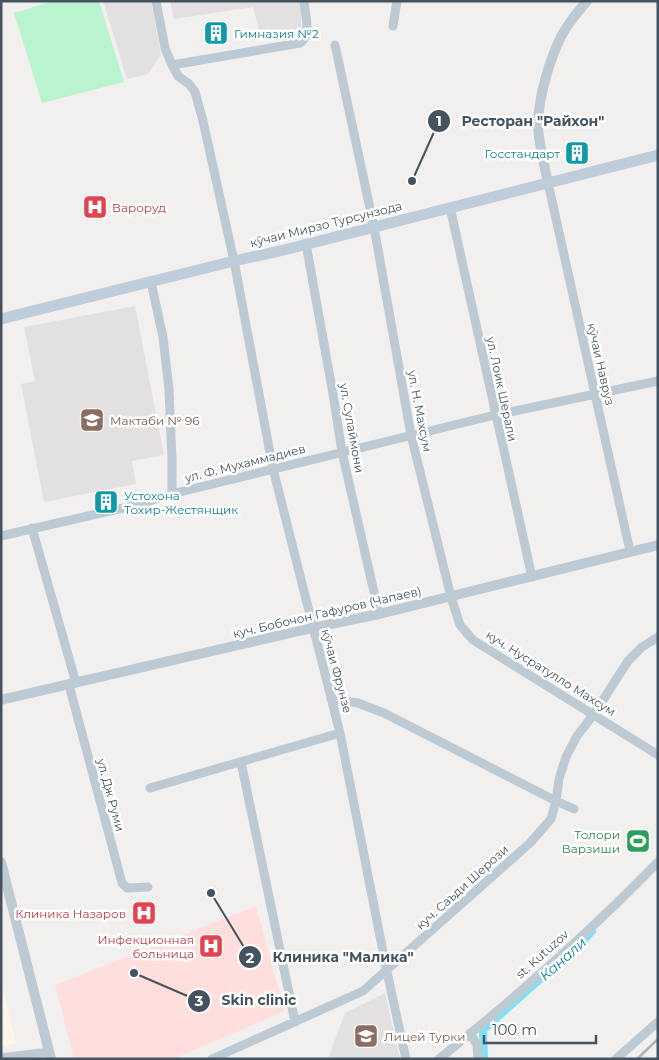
<svg xmlns="http://www.w3.org/2000/svg" width="659" height="1060" viewBox="0 0 659 1060" font-family="Montserrat,sans-serif">
<style>
.commercial{fill:#fef6e7}
.education{fill:#e3e0e1}
.medical{fill:#fedfdd}
.pitch{fill:#b9f4ce}
.lines{fill:none;stroke-linecap:round;stroke-linejoin:round}
.canal{stroke:#81e1f5;stroke-width:8}
.minor{stroke:#becad3;stroke-width:9}
.tertiary{stroke:#becad3;stroke-width:10}
.secondary{stroke:#bfcdda;stroke-width:11}
.rail{stroke:#b0b4ba;stroke-width:2.5}
.labels{text-anchor:middle;dominant-baseline:central;stroke-width:5;stroke-linejoin:round;paint-order:stroke}
.culture-label{font-size:12px;fill:#0d838f;stroke:#fff;text-anchor:start}
.health-label{font-size:12px;fill:#be3a42;stroke:#fff;text-anchor:end}
.street-label{font-size:12px;fill:#45535f;stroke:#fff}
.education-label{font-size:12px;fill:#785e54;stroke:#fff;text-anchor:start}
.leisure-label{font-size:12px;fill:#27864d;stroke:#fff;text-anchor:end}
.water-label{font-size:14px;font-style:italic;fill:#03819e;stroke:#fff}
.leader{fill:none;stroke:#45535f;stroke-width:2}
.callout-dot{fill:#45535f;stroke:#fff;stroke-width:2}
.mark-label{font-size:15px;text-anchor:middle;font-weight:bold;fill:#fff}
.callout-label{font-size:14px;text-anchor:middle;font-weight:bold;fill:#45535f;stroke:#fff;stroke-width:5;stroke-linejoin:round;paint-order:stroke}
</style>
<rect width="100%" height="100%" fill="#f2efef"/>
<path class="commercial" d="M1,983L16,1044L1,1045Z"/>
<path class="education" d="M103,1H151L161,55L148,74L127,79Z
M170,1H301V30L261,37L253,7L174,19Z
M135,306L164,455L132,461L136,484L44,502L21,384L35,381L24,327Z
M385,993L400,1059H328L345,1013Z"/>
<path class="medical" d="M256,906L285,1011L173,1059H74L55,985Z"/>
<path class="pitch" d="M53,1H99L124,82L42,103L14,13Z"/>
<g class="lines">
<path class="canal" d="M484,1059L483,1030L584,940L592,931"/>
<path class="minor" d="M156,1L165,48L172,65L178,76L189,84L195,92L203,121L234,261L273,469L340,733L387,972L406,1059
M393,26L397,1
M335,45L374,227L411,435L451,597L460,625L473,640L658,755
M172,65L300,43C312,36 305,14 304,1
M548,183L630,551
M450,207L532,577
M306,244L333,394L342,452L379,614
M151,282L163,337L169,389L172,459V494
M32,528L76,683
M1,536L140,504L172,494L495,415L658,381
M69,685L122,883L127,888L148,887
M331,699L358,703L384,713L556,801L574,809
M241,762L295,1022
M150,788L340,733
M470,1033L477,1045L478,1059
M1,1058L49,1052
M212,1059L363,991L530,843L551,819L556,801L559,779L566,757L577,736L594,714L628,661L642,647L658,637
M439,1059C515,998 590,932 658,862
M616,1059L658,1022"/>
<path class="tertiary" d="M548,183C545,168 541,152 539,137C535,109 547,68 558,43C565,27 576,14 587,1
M1,700L312,628L379,614L658,545
M1,862L51,1059"/>
<path class="secondary" d="M1,319L234,261L284,250L658,155"/>
<path class="rail" d="M637,1059L658,1039"/>
</g>
<defs>
<symbol id="building-square" viewBox="-11 -11 22 22"><rect x="-9" y="-9" width="18" height="18" rx="4" fill="#0f9aa8" stroke="#fff"/><path d="M-4-6H4V6H1V3H-1V6H-4ZM-2.5-4.3h1.7v1.8h-1.7ZM.8-4.3h1.7v1.8H.8ZM-2.5-1h1.7V.8h-1.7ZM.8-1h1.7V.8H.8Z" fill="#fff"/></symbol>
<symbol id="hospital-square" viewBox="-11 -11 22 22"><rect x="-9" y="-9" width="18" height="18" rx="4" fill="#e0444e" stroke="#fff"/><path d="M-5-5h3v3.5h4V-5h3V5h-3V1.5h-4V5h-3Z" fill="#fff"/></symbol>
<symbol id="school-square" viewBox="-11 -11 22 22"><rect x="-9" y="-9" width="18" height="18" rx="4" fill="#8d6e63" stroke="#fff"/><path d="M0-5L7-2L0 1L-7-2ZM-4 1L0 2.5L4 1V4Q0 6-4 4Z" fill="#fff"/></symbol>
<symbol id="stadium-square" viewBox="-11 -11 22 22"><rect x="-9" y="-9" width="18" height="18" rx="4" fill="#2e9e5b" stroke="#fff"/><path d="M0-5a6.5 5 0 1 0 0 10a6.5 5 0 1 0 0-10ZM-3.5-1.8h7v3.6h-7Z" fill="#fff"/></symbol>
</defs>
<g fill-rule="evenodd">
<use href="#building-square" x="202" y="19" width="28" height="28"/>
<use href="#building-square" x="563" y="139" width="28" height="28"/>
<use href="#hospital-square" x="81" y="193" width="28" height="28"/>
<use href="#school-square" x="78" y="406" width="28" height="28"/>
<use href="#building-square" x="92" y="488" width="28" height="28"/>
<use href="#stadium-square" x="624" y="827" width="28" height="28"/>
<use href="#hospital-square" x="130" y="899" width="28" height="28"/>
<use href="#hospital-square" x="197" y="932" width="28" height="28"/>
<use href="#school-square" x="352" y="1022" width="28" height="28"/>
</g>
<g class="labels">
<g class="culture-label">
<text x="234" y="33">Гимназия №2</text>
<text x="560" y="153" text-anchor="end">Госстандарт</text>
<text x="124" y="495">Устохона<tspan x="124" dy="14">Тохир-Жестянщик</tspan></text>
</g>
<g class="health-label">
<text x="112" y="207" text-anchor="start">Вароруд</text>
<text x="126" y="913">Клиника Назаров</text>
<text x="194" y="939">Инфекционная<tspan x="194" dy="14">больница</tspan></text>
</g>
<g class="street-label">
<text transform="translate(326 224) rotate(-14)">кӯчаи Мирзо Турсунзода</text>
<text transform="translate(601 364) rotate(77)">кӯчаи Навруз</text>
<text transform="translate(502 389) rotate(78)">ул. Лоик Шерали</text>
<text transform="translate(420 411) rotate(79)">ул. Н. Махсум</text>
<text transform="translate(352 428) rotate(80)">ул. Сулаймони</text>
<text transform="translate(245 463) rotate(-14)">ул. Ф. Мухаммадиев</text>
<text transform="translate(327 612) rotate(-13)">куч. Бобочон Гафуров (Чапаев)</text>
<text transform="translate(337 671) rotate(75)">кӯчаи Фрунзе</text>
<text transform="translate(551 673) rotate(32)">куч. Нусратулло Махсум</text>
<text transform="translate(111 795) rotate(75)">ул. Дж Руми</text>
<text transform="translate(462 887) rotate(-42)">куч. Саъди Шерози</text>
<text transform="translate(542 954) rotate(-42)">st. Kutuzov</text>
</g>
<g class="education-label">
<text x="110" y="420">Мактаби № 96</text>
<text x="384" y="1036">Лицей Турки</text>
</g>
<g class="leisure-label">
<text x="620" y="834">Толори<tspan x="620" dy="14">Варзиши</tspan></text>
</g>
<g class="water-label">
<text transform="translate(563 959) rotate(-42)">Канали</text>
</g>
</g>
<path class="leader" d="M412 181L439 121M211 893L250 957M134 973L199 1001"/>
<g class="callout-dot">
<circle cx="412" cy="181" r="5"/>
<circle cx="211" cy="893" r="5"/>
<circle cx="134" cy="973" r="5"/>
<circle cx="439" cy="121" r="12"/>
<circle cx="250" cy="957" r="12"/>
<circle cx="199" cy="1001" r="12"/>
</g>
<g class="mark-label">
<text x="439" y="126">1</text>
<text x="250" y="963">2</text>
<text x="199" y="1006">3</text>
</g>
<g class="callout-label">
<text x="533" y="126">Ресторан "Райхон"</text>
<text x="343" y="962">Клиника "Малика"</text>
<text x="259" y="1005">Skin clinic</text>
</g>
<rect width="659" height="1060" fill="none" stroke="#45535f" stroke-width="5"/>
<path d="M484 1035v8h112v-8" fill="none" stroke="#45535f" stroke-width="2.5"/>
<text x="492" y="1035" font-size="15" fill="#45535f" stroke="#ffffff" stroke-width="4" paint-order="stroke">100 m</text>
</svg>
